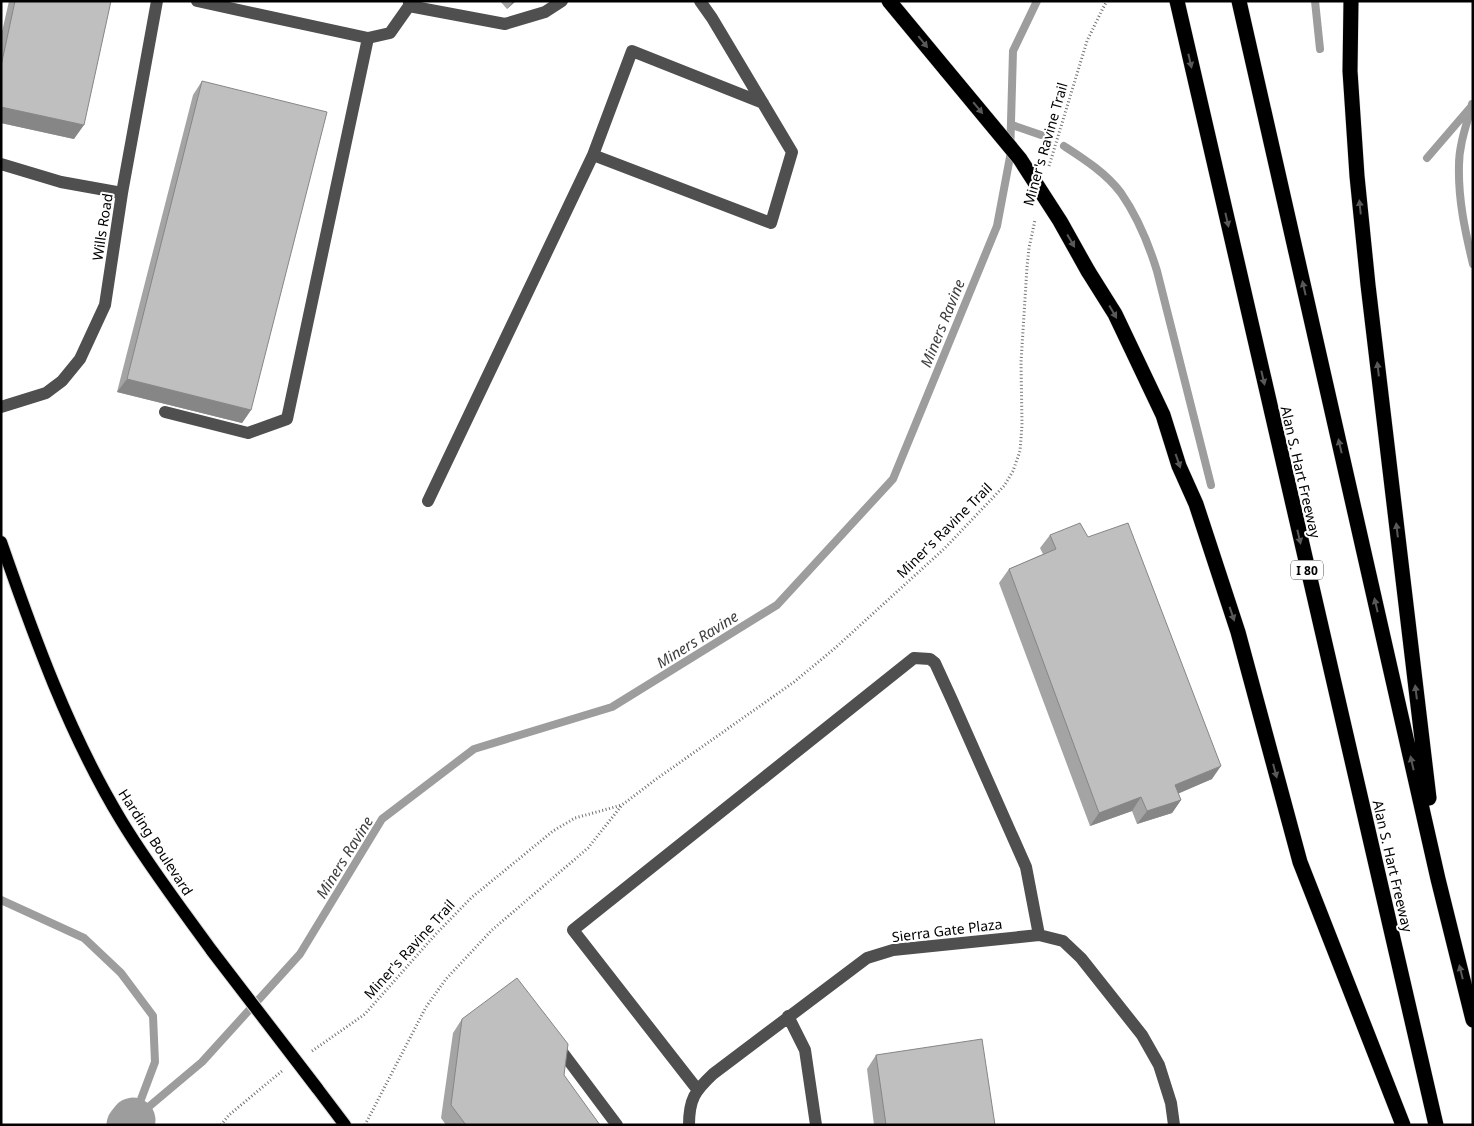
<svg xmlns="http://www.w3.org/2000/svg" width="1474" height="1126" viewBox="0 0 1474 1126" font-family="'Noto Sans',sans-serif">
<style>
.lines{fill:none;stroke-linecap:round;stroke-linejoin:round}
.stream{stroke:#9d9d9d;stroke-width:8}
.river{stroke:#9d9d9d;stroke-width:45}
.major-casing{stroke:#dbdbdb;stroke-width:14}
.highway-casing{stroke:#dbdbdb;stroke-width:16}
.path{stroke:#717171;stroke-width:3;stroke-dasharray:1 2.5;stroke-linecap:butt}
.minor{stroke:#4f4f4f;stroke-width:12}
.major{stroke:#000;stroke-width:12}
.highway{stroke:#000;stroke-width:15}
.major-bridge-casing{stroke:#dbdbdb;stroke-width:14;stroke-linecap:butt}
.highway-bridge-casing{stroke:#dbdbdb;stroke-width:16;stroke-linecap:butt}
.major-bridge{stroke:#000;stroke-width:12}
.highway-bridge{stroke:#000;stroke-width:15}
.wall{fill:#a4a4a4}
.shaded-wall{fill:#868686}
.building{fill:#bfbfbf;stroke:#868686}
.oneway{fill:#595959}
.labels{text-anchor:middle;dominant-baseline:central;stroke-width:4;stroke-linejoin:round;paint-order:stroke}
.shield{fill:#fff;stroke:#4c4c4c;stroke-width:1}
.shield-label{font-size:12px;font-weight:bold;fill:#000}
.street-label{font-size:14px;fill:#000;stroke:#fff}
.water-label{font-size:15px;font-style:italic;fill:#3e3e3e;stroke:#fff}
</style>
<rect width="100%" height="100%" fill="#fff"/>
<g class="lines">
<path class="stream" d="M1315,1L1320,49
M1472,104C1467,124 1459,144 1459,165C1458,199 1465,231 1473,264
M1012,125L1041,135
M1064,146C1084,159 1106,173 1121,193C1137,216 1149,245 1157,271L1211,485
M1427,158L1470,108
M1,900L84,938L121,973L153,1016L155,1062L134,1118
M133,1120L202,1062L300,954L382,819L474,749L612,707L777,605L893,479L997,226L1010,157L1013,51L1037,1"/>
<path class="river" d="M129,1125L133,1120"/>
<defs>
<path id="major" d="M1,542C34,637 69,734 121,820C148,865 181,908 212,951
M317,1088L345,1125"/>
<path id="highway" d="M889,1L947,71
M1177,1L1436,1125
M1239,1L1438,879L1473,1020
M1351,1L1350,71L1357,176L1368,285L1429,798
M1088,271L1115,314L1163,415L1179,466L1196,504L1238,632L1300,862L1403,1125"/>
</defs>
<use href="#major" class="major-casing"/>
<use href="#highway" class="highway-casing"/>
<path class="path" d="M1049,166L1087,41L1102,10L1107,1
M312,1051L365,1014L435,935L471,898L553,831L575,818L622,805
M221,1125L229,1115L282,1071
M365,1125L426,1007L446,979L492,930L588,848L622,805L655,780L794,682L834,649L945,548L1004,486L1013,471L1020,451L1022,425L1021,362L1027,267L1029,248L1035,220"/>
<path class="minor" d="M197,1L368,38L390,33L409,6V1
M700,1L712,18L792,152L771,223L593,155L632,51L763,103
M409,6L505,24L545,12L562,1
M1,164L61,182L122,193
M1,407L46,393L62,381L80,359L105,305L122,193L157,1
M165,412L248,433L287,419L368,38
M428,501L593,155
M788,1016L805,1050L816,1125
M557,1045L617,1125
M697,1089L573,930L914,658L930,659L935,663L952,700L1026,867L1039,935
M689,1125C689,1099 695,1091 713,1074L867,958L893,950L1039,935L1063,941L1081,958L1142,1035L1159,1065L1171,1103L1174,1125"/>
<use href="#major" class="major"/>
<use href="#highway" class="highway"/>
<defs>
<path id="major-bridge" d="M212,951L317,1088"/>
<path id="highway-bridge" d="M947,71L1020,159L1060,221L1088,271"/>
</defs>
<use href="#major-bridge" class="major-bridge-casing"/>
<use href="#highway-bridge" class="highway-bridge-casing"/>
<use href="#major-bridge" class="major-bridge"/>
<use href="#highway-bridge" class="highway-bridge"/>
</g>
<path class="wall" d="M9,1H111L74,139L1,123V36Z
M500,1H516L507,9Z
M202,81L251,410L242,423L117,392L193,95Z
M1050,535L1212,779L1178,793L1181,800L1172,813L1137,824L1132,811L1090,826L999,583L1009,569L1043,554L1040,548Z
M462,1019L600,1125H446L441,1118L453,1033Z
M876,1055L995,1125H874L867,1069Z"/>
<path class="shaded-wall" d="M513,1H516L507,9Z
M1,107L84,125L74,139L1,123Z
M127,379L251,410L242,423L117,392Z
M1221,766L1212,779L1166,799L1175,785Z
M1141,797L1132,811L1090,826L1099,813Z
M1181,800L1172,813L1137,824L1147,811Z"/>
<path class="building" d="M15,1H111L84,125L1,107V66Z
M202,81L327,112L251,410L127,379Z
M1080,523L1088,537L1128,523L1221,766L1175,785L1181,800L1147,811L1141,797L1099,813L1009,569L1056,549L1050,535Z
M517,978L568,1044L564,1075L600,1125H466L451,1105L462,1019Z
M982,1039L995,1125H886L876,1055Z"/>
<defs><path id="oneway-solid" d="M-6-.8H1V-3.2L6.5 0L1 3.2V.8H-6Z" transform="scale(1.25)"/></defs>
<g class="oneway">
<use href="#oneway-solid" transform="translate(923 42) rotate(51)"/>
<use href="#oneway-solid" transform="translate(1190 61) rotate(77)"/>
<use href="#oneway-solid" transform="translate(978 108) rotate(50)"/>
<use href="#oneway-solid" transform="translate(1360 207) rotate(-96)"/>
<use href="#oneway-solid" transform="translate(1227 220) rotate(77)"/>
<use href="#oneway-solid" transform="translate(1071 241) rotate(60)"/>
<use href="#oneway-solid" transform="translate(1304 288) rotate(-103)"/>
<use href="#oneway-solid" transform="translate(1113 312) rotate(60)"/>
<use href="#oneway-solid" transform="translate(1378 369) rotate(-97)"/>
<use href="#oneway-solid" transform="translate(1263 378) rotate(77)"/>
<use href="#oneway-solid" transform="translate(1340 446) rotate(-103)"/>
<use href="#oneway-solid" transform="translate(1178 461) rotate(71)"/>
<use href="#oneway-solid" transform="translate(1397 530) rotate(-97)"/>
<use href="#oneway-solid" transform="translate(1299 537) rotate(77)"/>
<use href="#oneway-solid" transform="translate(1376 605) rotate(-103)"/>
<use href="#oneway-solid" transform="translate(1232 614) rotate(71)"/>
<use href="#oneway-solid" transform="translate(1416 692) rotate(-97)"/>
<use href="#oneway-solid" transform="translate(1412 763) rotate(-103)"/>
<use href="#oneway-solid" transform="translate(1275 771) rotate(75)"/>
<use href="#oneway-solid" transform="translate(1461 972) rotate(-104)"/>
</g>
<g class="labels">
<rect class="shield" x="1291" y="560.5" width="32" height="19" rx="4"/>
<g class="shield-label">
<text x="1307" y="570">I 80</text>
</g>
<g class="street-label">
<text transform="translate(1045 144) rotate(-74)">Miner's Ravine Trail</text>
<text transform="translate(102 227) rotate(-81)">Wills Road</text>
<text transform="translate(1301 472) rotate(77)">Alan S. Hart Freeway</text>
<text transform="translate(944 530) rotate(-45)">Miner's Ravine Trail</text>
<text transform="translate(156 842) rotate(57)">Harding Boulevard</text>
<text transform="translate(1393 866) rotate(77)">Alan S. Hart Freeway</text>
<text transform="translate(947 930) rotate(-7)">Sierra Gate Plaza</text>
<text transform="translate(409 949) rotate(-48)">Miner's Ravine Trail</text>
</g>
<g class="water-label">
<text transform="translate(942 323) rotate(-68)">Miners Ravine</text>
<text transform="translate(697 639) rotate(-32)">Miners Ravine</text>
<text transform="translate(344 857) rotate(-58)">Miners Ravine</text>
</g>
</g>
<rect width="1474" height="1126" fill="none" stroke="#000000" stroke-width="5"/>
</svg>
